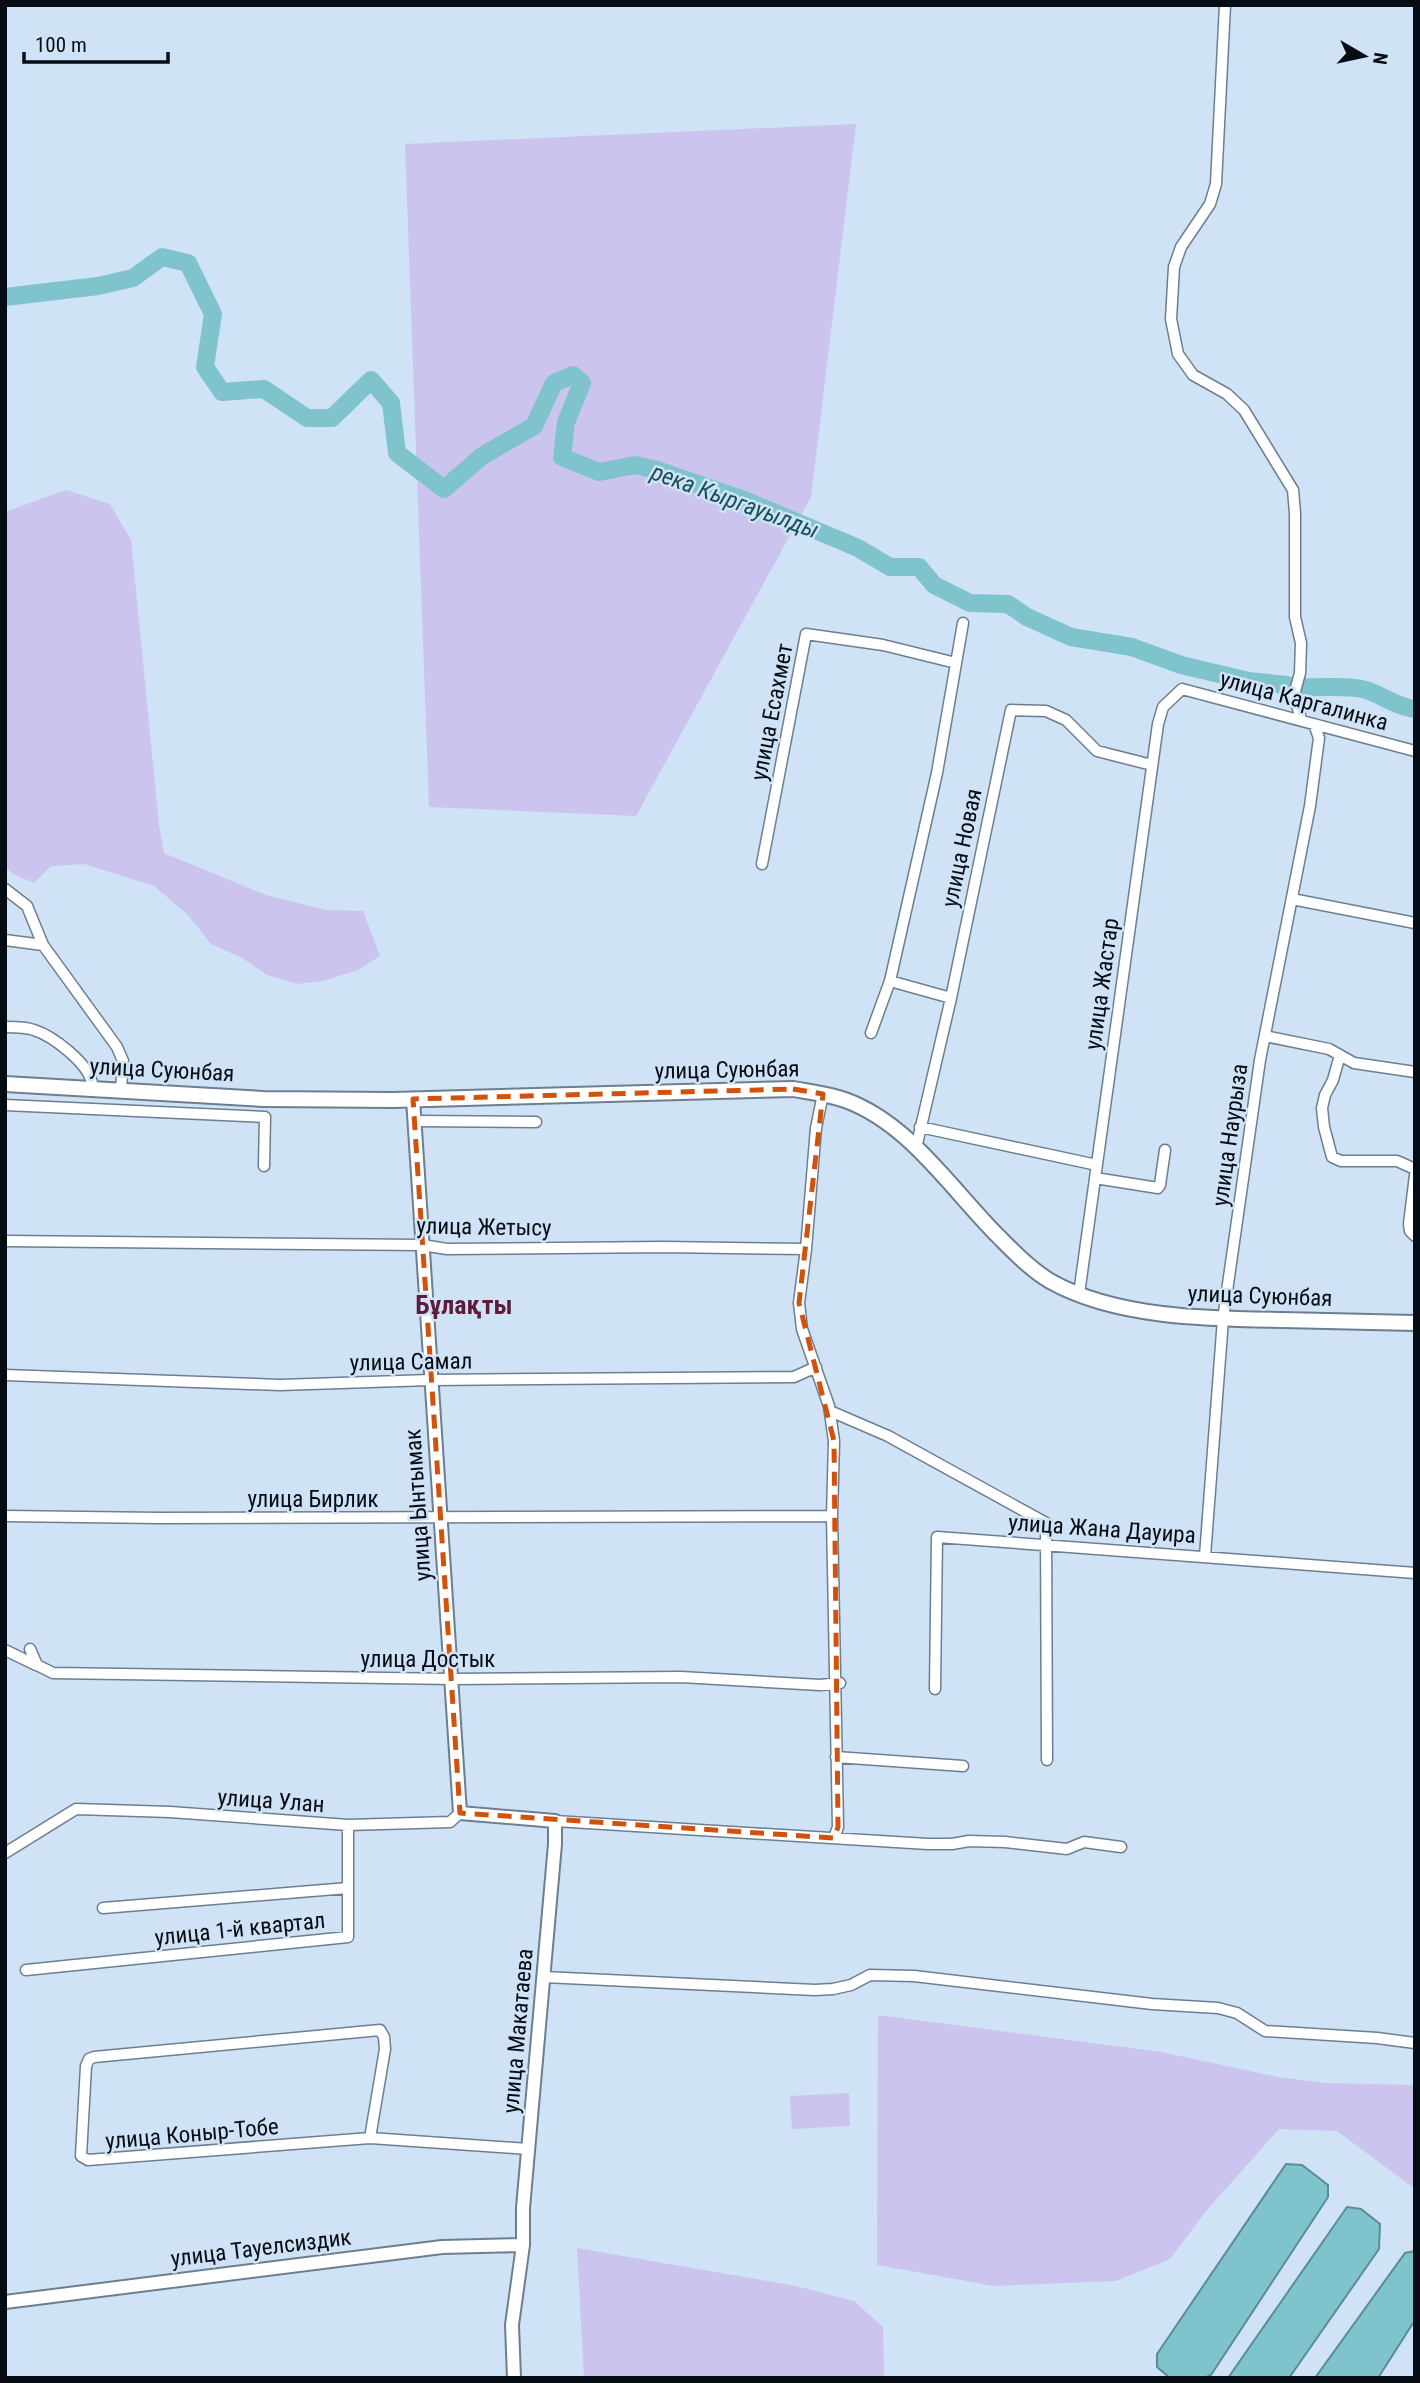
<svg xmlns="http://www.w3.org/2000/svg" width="1420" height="2383" viewBox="0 0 1420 2383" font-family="'Roboto Condensed',sans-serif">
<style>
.green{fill:#cac4ee}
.water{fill:#7fc3cd;stroke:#5b8c95;stroke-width:2}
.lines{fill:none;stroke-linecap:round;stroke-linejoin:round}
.river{stroke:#7fc3cd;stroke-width:18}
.minor-casing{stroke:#6d7e8f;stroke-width:13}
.tertiary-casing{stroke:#6d7e8f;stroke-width:16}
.secondary-casing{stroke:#6d7e8f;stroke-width:18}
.minor{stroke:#fff;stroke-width:10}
.tertiary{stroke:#fff;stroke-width:12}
.secondary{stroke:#fff;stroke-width:14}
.marked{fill:none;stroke:#d1510d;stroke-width:5;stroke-dasharray:14 9;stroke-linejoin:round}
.labels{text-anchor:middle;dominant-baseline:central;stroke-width:5;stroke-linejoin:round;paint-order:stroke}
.street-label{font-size:23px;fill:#060c13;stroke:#d0e2f6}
.water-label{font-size:24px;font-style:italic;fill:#165158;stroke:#d0e2f6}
.quarter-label{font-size:26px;font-weight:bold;fill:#5d1c39;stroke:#d0e2f6}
</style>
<rect width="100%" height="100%" fill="#d0e2f6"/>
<path class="green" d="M856,124L811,497L636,816L429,807L405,144Z
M66,490L110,504L131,540L159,825L164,853L266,895L326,910L363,911L380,956L358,970L323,981L297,984L267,975L242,958L211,944L188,915L154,886L84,864L51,866L34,883L13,874L5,867V512Z
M878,2015L1161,2052L1278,2077L1325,2083L1415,2085V2189L1337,2131L1279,2129L1206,2211L1170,2259L1116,2281L994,2286L877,2265Z
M849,2093L850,2126L792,2129L790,2096Z
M577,2248L796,2286L854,2301L883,2327L884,2378H584Z"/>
<path class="water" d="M1286,2164L1302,2165L1328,2185V2197L1211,2375L1204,2378H1170L1157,2367V2354Z
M1347,2207L1361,2209L1380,2224L1379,2249L1289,2378H1228Z
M1415,2251V2320L1378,2378H1315L1405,2253Z"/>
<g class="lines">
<path class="river" d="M5,297L98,286L133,278L162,257L188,263L213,314L205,367L222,392L264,389L307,418H332L371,380L391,403L397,453L444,489L482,456L534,426L554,383L573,375L582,383L566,422L562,457L599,472L635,465L657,470L744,500L858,548L890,567H919L934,585L970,603L1008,604L1027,617L1071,637L1132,647L1181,665L1249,681L1287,685
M1305,687C1324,688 1343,685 1362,689C1380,693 1393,706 1415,709"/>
<defs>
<path id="minor" d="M1225,5L1216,184L1210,204L1181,247L1174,267L1171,319L1178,354L1193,375L1227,394L1244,410L1293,490L1295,513V617L1301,643L1300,673L1294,695L1301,719
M762,864L806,634L883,645L956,663
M5,889L27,906L43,945L117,1047L123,1061L121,1090
M1292,899L1415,923
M5,940L43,945
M890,981L951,998
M5,1027C14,1027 26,1027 34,1030C53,1036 88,1063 92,1083L90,1089
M871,1033L890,981L937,773L963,623
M1265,1036L1329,1049L1354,1063L1415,1072
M1340,1055L1333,1080L1325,1095L1322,1108L1324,1127L1332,1157L1341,1161H1397L1415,1169
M5,1105L265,1117L264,1166
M414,1121L536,1122
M920,1127L1097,1165
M916,1148L951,998L1011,710L1046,711L1066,720L1097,751L1152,765
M1415,1175L1409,1224L1410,1231L1415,1236
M1095,1178L1158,1188L1160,1185L1165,1150
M5,1241L422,1245L447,1249L664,1247L806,1249L816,1128L823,1094
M806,1249L799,1303L802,1329L829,1406L834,1441L832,1516L838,1827L834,1838
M1079,1294L1158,724L1163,707L1182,689L1415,751
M5,1375L280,1385L430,1380L794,1377L816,1367
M830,1411L888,1436L1046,1523L1047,1760
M5,1516L159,1518L832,1516
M1205,1556L1223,1319L1260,1060L1310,806L1319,738L1314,724
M30,1649L37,1665L53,1673L453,1679L681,1677L820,1685L840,1683
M5,1650L36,1665
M935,1689L937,1537L1415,1573
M836,1757L963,1766
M555,1821L928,1844H952L969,1841L1005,1842L1067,1849L1084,1842L1121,1847
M5,1853L76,1809L170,1812L348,1825L450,1822L460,1813
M103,1908L348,1888
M26,1970L348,1937V1825
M544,1977L815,1990L833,1989L851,1985L870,1975L914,1976L1152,2004L1218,2008L1237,2013L1265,2031L1377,2038L1415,2043
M370,2138L385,2049L384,2037L380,2030L94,2057L89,2059L86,2066L81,2156L88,2160L370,2138L528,2149"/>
<path id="tertiary" d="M413,1099L460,1813L555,1821V1844L523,2208V2245L512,2325L514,2378
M5,2302L442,2247L523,2245"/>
<path id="secondary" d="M5,1084L263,1099L393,1100L793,1089C810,1092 828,1094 845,1100C909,1123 951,1189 998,1236C1014,1252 1030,1269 1050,1281C1115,1318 1209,1319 1282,1320C1326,1321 1371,1322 1415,1323"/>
</defs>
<use href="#minor" class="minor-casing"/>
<use href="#tertiary" class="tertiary-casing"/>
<use href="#secondary" class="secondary-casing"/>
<use href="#minor" class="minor"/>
<use href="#tertiary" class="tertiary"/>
<use href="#secondary" class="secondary"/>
</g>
<path class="marked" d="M793,1089L823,1094L799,1303L834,1441L838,1827L834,1838L460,1813L413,1099Z"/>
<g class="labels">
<g class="street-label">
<text transform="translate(1304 701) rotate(15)">улица Каргалинка</text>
<text transform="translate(772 712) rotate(-79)">улица Есахмет</text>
<text transform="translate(962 848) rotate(-78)">улица Новая</text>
<text transform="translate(1102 984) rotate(-82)">улица Жастар</text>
<text transform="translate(162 1070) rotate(3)">улица Суюнбая</text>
<text transform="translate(727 1070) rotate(-1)">улица Суюнбая</text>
<text transform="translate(1230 1135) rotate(-82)">улица Наурыза</text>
<text transform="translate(484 1227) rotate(1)">улица Жетысу</text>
<text transform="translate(1260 1296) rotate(2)">улица Суюнбая</text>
<text transform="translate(411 1362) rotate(-1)">улица Самал</text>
<text x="313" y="1499">улица Бирлик</text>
<text transform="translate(418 1505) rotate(-94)">улица Ынтымак</text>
<text transform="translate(1102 1529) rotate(4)">улица Жана Дауира</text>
<text x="428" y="1659">улица Достык</text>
<text transform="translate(271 1801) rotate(4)">улица Улан</text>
<text transform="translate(240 1929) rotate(-6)">улица 1-й квартал</text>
<text transform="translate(518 2031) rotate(-85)">улица Макатаева</text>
<text transform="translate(192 2134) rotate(-5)">улица Коныр-Тобе</text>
<text transform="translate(261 2248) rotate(-7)">улица Тауелсиздик</text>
</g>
<g class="water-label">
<text transform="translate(735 501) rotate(20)">река Кыргауылды</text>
</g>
<g class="quarter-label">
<text x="464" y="1305">Бұлақты</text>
</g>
</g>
<rect width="1420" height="2383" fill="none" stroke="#060c13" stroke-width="14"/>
<g transform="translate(1364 56) rotate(99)" stroke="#d0e2f6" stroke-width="5" paint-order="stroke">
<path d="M0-5L12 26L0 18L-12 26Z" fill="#060c13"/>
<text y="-10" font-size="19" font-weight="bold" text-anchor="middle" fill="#060c13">N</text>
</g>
<path d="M24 52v10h144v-10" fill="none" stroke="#060c13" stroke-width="3.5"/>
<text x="35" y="52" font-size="21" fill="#060c13" stroke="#d0e2f6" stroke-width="5" paint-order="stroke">100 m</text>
</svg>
